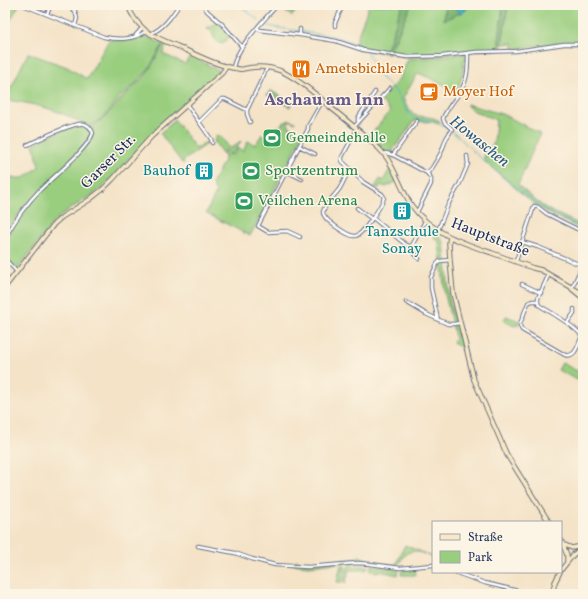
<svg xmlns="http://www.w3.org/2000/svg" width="588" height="599" viewBox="0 0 588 599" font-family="Vollkorn,serif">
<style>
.green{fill:#99ce7f;stroke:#5a7e6e}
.forest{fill:#7ab16e;stroke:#4a7066}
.water{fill:#45b0c4;stroke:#307091}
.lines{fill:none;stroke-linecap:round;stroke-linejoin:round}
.stream{stroke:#45b0c4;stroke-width:1}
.street-casing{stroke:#676e83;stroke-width:4.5}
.secondary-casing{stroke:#676e83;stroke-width:5.5}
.street{stroke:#fff;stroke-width:2.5}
.secondary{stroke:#f8e8c3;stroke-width:3.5}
.labels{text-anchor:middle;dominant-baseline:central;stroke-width:3;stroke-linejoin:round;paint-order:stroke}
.food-label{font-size:15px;fill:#c56008;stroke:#fcf5e5;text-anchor:start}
.leisure-label{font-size:15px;fill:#27864d;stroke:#fcf5e5;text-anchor:start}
.street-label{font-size:15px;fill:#1b2f5e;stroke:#fcf5e5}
.culture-label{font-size:15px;fill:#0d838f;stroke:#fcf5e5;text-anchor:end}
.water-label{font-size:16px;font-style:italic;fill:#2a5c82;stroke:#fcf5e5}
.quarter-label{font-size:17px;font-weight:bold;fill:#675a88;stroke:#fcf5e5}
</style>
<rect width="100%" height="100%" fill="#fcf5e5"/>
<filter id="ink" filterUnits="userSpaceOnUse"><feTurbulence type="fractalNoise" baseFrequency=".025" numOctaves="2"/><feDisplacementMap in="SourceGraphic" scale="8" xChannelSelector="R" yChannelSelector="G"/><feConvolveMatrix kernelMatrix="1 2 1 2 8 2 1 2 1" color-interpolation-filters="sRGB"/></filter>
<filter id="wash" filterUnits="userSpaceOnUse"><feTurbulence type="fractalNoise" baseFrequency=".012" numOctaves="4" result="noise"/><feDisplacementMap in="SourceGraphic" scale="16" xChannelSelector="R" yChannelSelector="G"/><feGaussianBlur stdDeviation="0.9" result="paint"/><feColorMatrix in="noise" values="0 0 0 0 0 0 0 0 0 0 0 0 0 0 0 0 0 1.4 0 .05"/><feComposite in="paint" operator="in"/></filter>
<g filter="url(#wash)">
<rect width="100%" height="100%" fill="#f4e3c7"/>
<path class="green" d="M5,5H19L5,30Z
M282,5H300L292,16L280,8Z
M369,5H402L386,53L361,49L354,46Z
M411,5H446L444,19L465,11L469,5H503L498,50H479L441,55L407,57L389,53Z
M508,5H583V43H561L513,49V43L502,44Z
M218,22L230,35L225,42L222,44L215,41L212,32L207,28Z
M145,36L163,44L148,70L135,84L120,97L104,117L90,126C80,122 71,117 61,113C43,106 24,102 5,100L28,53L67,67L87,79L109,40H125Z
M164,44L166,45L163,54L185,64L191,56L218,70L217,74L150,136L112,178L102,188L88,198L68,210L53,223L17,270L15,269L5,258V239L12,228L24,210L42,190L90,141L93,129L92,127L105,117L122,98L143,78L149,70Z
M464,54L467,56V59L464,60C463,73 462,81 455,92L443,84L418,73L403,98C415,126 421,111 440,121L438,124L433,122L414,121L405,134L392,151L394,152L391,154L384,150L369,137L390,111L380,99L393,86L400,78L408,59L441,57Z
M467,104L505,115L540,134L518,185L537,202L549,210L583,226V230L546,212L534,204L485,162L484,156L494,143L496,120L474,111L471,108L467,106Z
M174,119L196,149L206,142L207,144L183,161L184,163H182L160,133L172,123Z
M289,120L288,125L291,127V129L303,135L250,236L206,213L216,193L212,184L226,156L222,154L241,141L234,152L229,154L230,155L231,154L234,155L238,148L243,151L248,141L253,144H256L262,134L265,136L269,128L274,131L277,126L284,130L286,128L281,125L282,123L290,120L295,122V123Z
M82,125L90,128C93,137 88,140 83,147L22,209L10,227L5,228V178H23L31,173L39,167L36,152L33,145L34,144C49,136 65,128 82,125Z
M217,135L222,138L229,147L222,153L214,141Z
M390,169L396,182L386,187L381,185L378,189L375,187L380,179L383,181Z
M436,234H437L440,237L444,243L450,302L462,348L453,343L455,338L454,332L445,294L439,243L437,239L434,238Z
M506,316L519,321L518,325L514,326L504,321Z
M562,363L581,373L577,380L558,370Z
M405,545L433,557V558C424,554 411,546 403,557C400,561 400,564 395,566L377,563L358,561L308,566L292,564L291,561L295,563L296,560L302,562L309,563L354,559L359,556L369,560L395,566Z
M341,565L345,566V567L342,582H337Z
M350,565L368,566L367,569L365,570H349L346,583L344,582L347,568Z
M372,565L399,570L398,575L380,571L379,572L371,571L370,569L371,566Z
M416,569L415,575H401L402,570Z"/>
<path class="forest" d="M402,5H411L389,53H386Z
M446,5H456V9L460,13L444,20Z
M503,5H508L501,50H498Z
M270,90L291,102L290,107L267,95Z"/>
<path class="water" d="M456,5H469L465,11L460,13L456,9Z"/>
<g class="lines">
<path class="stream" d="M239,5L260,21
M266,25L272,27L336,37L355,43L364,49
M366,51L373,62L379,76L394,89L409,114L415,119L434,121L441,124L458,136L476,154L536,203L547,211L583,229"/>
</g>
</g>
<g filter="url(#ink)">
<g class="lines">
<defs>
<path id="street" d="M23,5L104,37C117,40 135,40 146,31
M66,5L75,11L77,18L75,26
M204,5L207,11L223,25L242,47
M268,5L274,9
M47,14L51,5
M335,26V23L343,5
M257,28L260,30L300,35L336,41L363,50L407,57L442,56L476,52L516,51L564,44H583
M150,34C163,29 172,16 179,5
M300,35V29
M135,36L142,28
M233,68C236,47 263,22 277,5
M187,105L211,139L212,143
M358,121V118L375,92
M199,122L222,99H225L247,110
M250,122L247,114V110L267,68
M354,127L390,88
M299,146L315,154
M384,154L386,153L393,155L427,173L431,178V184L417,212
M393,155L417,121
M351,170L363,182L382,194L384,197C383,204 362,236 355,236C349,237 326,221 324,215C323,214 323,213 323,212C325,203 335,196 340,188C344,182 345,175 351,170Z
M351,170L342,161V157L357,129
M286,171L302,179
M427,173L432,168L441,153L446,139L452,129L444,122L443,118C447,109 453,102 458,95C468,82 468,68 468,53
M274,195L290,204
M357,208L372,219
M373,218L405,244L411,247L415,240L425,221
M438,230L448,205L460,183L468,164L467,156
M300,237L287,231L268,232L258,226L308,129V126L323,100
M5,238C15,220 26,204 40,190C53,177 88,149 93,133C91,128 89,125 84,124C72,122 39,140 27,145
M522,242L538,247L583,266
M411,247V249L419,259
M5,259L17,272
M516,261L534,206L538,207L547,214L583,232
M549,274L538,298V303L539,305C551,313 574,325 582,336L583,335
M522,284L541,293
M572,288L583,264
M537,301H532L528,303L520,324V326L522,330L565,355C576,358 578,344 582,336
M406,302L426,314L448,324H453L460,323
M438,320L431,288V277L437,264L440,261L450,260
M567,323L574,313V309
M198,546L235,553L252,559L275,565L308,567L358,563L370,564L400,568L433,565
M454,572L485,583L531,594
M505,594L506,588"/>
<path id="secondary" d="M128,5C131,15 137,23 145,30C154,37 166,42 177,46C196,55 220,67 239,69C243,70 245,68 248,68C259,66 271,67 281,71C300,80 315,93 330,107C345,119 360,131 374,144C381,150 387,157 391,165C399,179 403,193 412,206C431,233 463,243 492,253C506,258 519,263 533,268L541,270L583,294
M450,237L449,243L450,260L453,293L474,380L507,455L549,522
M5,287L54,224L62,217L89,200L103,189L113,179L151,137L222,73L226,67
M572,289L583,298
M561,540L567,555V562
M565,545L572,548L582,546
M561,570L573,555L583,547
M552,594L555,582L560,572"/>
</defs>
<use href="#street" class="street-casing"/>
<use href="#secondary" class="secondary-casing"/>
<use href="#street" class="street"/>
<use href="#secondary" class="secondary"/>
</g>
</g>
<defs>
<symbol id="restaurant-square" viewBox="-11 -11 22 22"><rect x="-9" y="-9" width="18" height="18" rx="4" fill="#e8710a" stroke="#fcf5e5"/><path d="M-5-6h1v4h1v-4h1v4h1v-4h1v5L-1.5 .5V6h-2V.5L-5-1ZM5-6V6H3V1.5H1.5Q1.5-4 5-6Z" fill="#fff"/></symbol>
<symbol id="cafe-square" viewBox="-11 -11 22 22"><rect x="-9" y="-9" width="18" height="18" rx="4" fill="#e8710a" stroke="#fcf5e5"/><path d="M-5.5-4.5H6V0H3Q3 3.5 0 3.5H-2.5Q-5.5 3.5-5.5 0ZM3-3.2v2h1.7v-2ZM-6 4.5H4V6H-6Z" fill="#fff"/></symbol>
<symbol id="stadium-square" viewBox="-11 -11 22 22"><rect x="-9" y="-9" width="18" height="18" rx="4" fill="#2e9e5b" stroke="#fcf5e5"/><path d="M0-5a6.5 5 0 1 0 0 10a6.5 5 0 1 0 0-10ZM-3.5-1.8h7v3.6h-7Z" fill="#fff"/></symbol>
<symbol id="building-square" viewBox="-11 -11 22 22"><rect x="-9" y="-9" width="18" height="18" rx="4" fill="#0f9aa8" stroke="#fcf5e5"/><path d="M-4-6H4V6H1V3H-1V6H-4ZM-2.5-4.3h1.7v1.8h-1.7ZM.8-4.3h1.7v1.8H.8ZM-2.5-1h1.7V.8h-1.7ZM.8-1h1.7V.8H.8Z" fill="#fff"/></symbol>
</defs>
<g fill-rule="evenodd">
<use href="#restaurant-square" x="290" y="58" width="22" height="22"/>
<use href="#cafe-square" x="418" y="81" width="22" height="22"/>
<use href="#stadium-square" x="261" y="127" width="22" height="22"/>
<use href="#building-square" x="193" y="160" width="22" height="22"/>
<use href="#stadium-square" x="240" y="160" width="22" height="22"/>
<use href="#stadium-square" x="233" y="190" width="22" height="22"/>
<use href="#building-square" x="391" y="200" width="22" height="22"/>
</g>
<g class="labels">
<g class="food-label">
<text x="315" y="69">Ametsbichler</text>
<text x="443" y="92">Moyer Hof</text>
</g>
<g class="leisure-label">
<text x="286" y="138">Gemeindehalle</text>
<text x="265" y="171">Sportzentrum</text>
<text x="258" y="201">Veilchen Arena</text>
</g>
<g class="street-label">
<text transform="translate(109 162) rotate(-45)">Garser Str.</text>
<text transform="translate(490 238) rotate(21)">Hauptstraße</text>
</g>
<g class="culture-label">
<text x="190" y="171">Bauhof</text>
<text x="402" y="232" text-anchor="middle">Tanzschule<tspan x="402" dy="17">Sonay</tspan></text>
</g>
<g class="water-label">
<text transform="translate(479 142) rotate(39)">Howaschen</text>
</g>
<g class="quarter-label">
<text x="324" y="100">Aschau am Inn</text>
</g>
</g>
<rect width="588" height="599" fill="none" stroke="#fcf5e5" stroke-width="20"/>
<rect x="432" y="521" width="130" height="52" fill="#fcf5e5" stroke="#a2a6af"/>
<rect x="440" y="534" width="20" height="6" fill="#f8e8c3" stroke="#a2a6af"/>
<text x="468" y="541" font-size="12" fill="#1b2f5e">Straße</text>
<rect x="440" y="551" width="20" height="12" fill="#99ce7f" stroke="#a2a6af"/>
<text x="468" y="561" font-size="12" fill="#1b2f5e">Park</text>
</svg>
